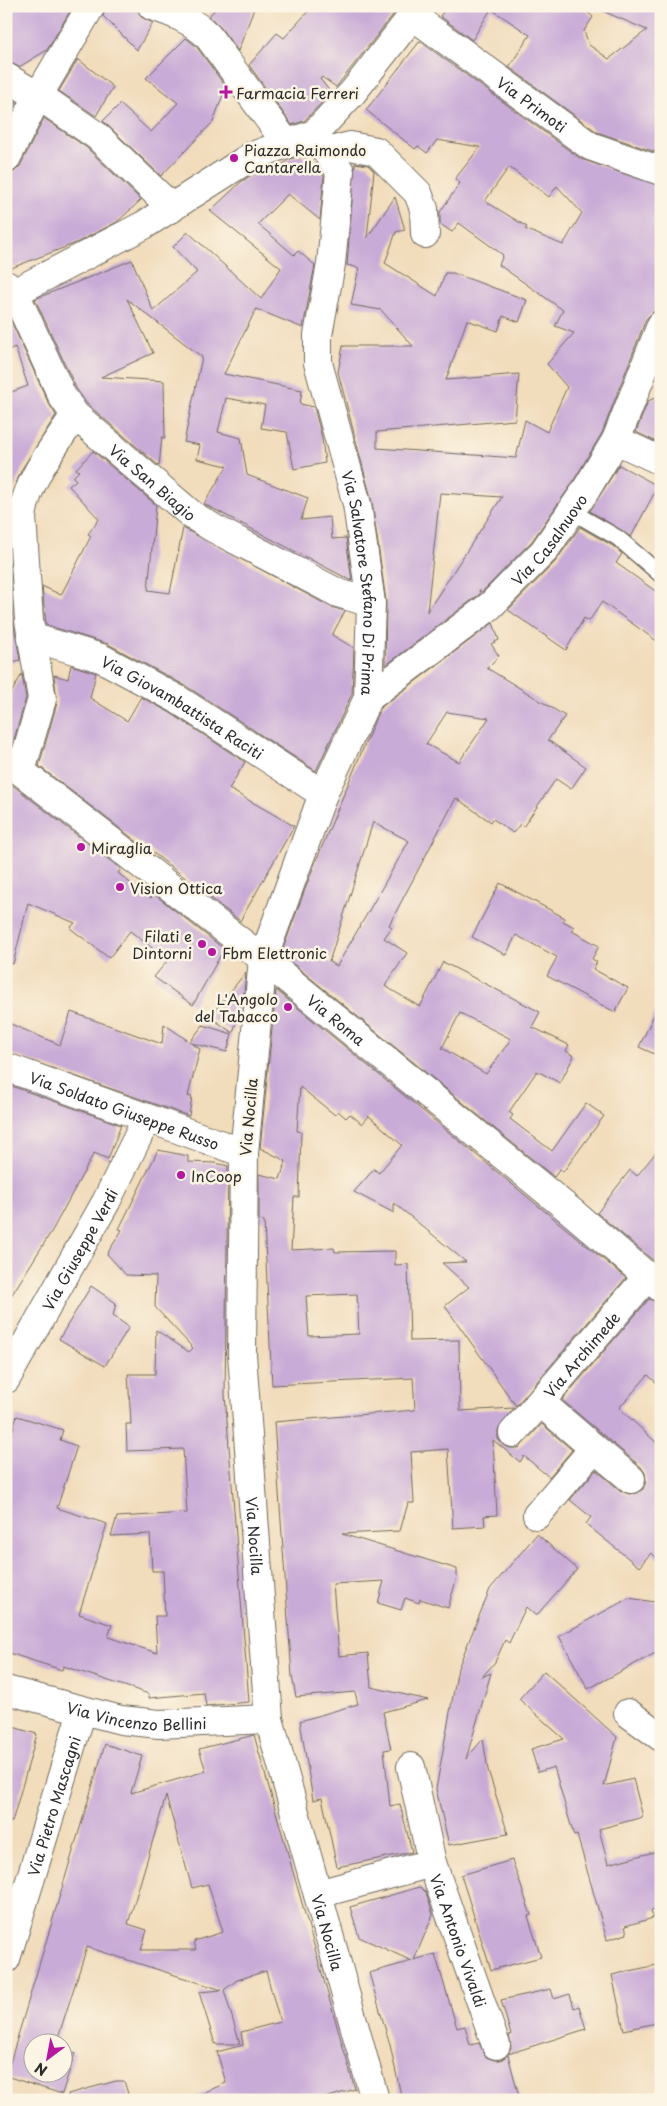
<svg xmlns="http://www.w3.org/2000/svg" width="667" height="2106" viewBox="0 0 667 2106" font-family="'Playpen Sans',sans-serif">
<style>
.building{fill:#c9abd7;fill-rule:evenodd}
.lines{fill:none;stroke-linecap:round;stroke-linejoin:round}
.lane-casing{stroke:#70695d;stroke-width:18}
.street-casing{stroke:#70695d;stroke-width:30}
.secondary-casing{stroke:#70695d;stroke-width:30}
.lane{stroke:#fff;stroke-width:15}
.street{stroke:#fff;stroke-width:28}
.secondary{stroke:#fff;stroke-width:28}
.poi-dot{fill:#b5179e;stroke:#fcf5e5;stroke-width:2}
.labels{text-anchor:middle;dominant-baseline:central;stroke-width:5;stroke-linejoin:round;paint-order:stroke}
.poi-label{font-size:15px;fill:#2b2b2b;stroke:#fcf5e5;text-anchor:start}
.street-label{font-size:15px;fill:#2b2b2b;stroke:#fcf5e5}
</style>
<rect width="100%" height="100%" fill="#fcf5e5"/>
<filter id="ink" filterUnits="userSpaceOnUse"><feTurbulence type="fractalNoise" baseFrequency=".02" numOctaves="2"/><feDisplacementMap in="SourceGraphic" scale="10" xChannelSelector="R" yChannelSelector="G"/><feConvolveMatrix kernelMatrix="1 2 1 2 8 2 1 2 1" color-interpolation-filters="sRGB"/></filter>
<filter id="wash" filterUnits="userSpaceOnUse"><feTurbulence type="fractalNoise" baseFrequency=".0096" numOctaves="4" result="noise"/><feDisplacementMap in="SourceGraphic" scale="20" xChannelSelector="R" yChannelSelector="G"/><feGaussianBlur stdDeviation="1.12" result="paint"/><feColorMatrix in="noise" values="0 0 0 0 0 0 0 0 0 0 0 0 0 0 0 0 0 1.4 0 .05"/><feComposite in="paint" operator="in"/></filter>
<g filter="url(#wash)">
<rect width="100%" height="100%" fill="#f1dcbb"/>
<g id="blocks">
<path class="building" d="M6,6H73L47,50L19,67L6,61Z
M107,6H137L141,17L153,23L137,50L103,16Z
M218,6H255L238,51L220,27L209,16Z
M313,6H400L336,87L322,77L320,79L331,93L304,121L292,125L249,65L277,33L284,38Z
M448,6H581L593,17L584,31L589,45L609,59L647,30L591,6H661V154L597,132L509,67L530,35L491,9L472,40L440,16Z
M186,38L196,46L226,87L213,122L161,176L103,121L120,104L151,132L178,103L146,78Z
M420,41L581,159L661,186V304L646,319L602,433L571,485L532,541L482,592L479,590L480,594L385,666L386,601L372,502L338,372L343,346H413L381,310L351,305L359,268L347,265L355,163L368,165L374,171L367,238L395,197L405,230L396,232L385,263L437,296L445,273H453L527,300L519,322L503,316L498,331L467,320L446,380L519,374L515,420L377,432V448L516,458L525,420L547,432L567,387L547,364L574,333L555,326L563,310L499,265L503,255L459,223L452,232L440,224V212L460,183L455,179L480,147L437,140L427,153L418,146L415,149L366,110ZM509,167L549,197L557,186L582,213L563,245L525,229L527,227L485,201ZM440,493L502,497L427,612Z
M78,59L113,87L96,116L59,91Z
M6,95L17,102L6,124Z
M44,118L87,148L141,200L117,222L76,243L6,270V175L14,172L20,166Z
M301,155L324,176L320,220L288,194L258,224L294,255L298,251L315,265L303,328L256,309L224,374L302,390L300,404L314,407L322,438L325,463L294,469L287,432L261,428L265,405L226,398L218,432L241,438L247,475L308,498L301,520L330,517L332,539L346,538L352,581L204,504L227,466L197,459L200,445L184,442L202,357L127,299L153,353L101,377L164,381L165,438L162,437L159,466L87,404L76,388L35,299L132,260L153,311L197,272L173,247L188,232L261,299L281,268L210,211L241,182L259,170L273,165L277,169L288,160Z
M7,312L48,402L56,415L22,469L6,506V394L28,386L15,347L6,351Z
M661,395V444L636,432L648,401Z
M93,451L156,505L148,590L170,593L183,528L331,607L345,611L332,635L354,648L352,694L316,771L186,686L108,644L46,625L42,586L61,595L91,536L88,534L99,519L69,486L76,480L73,477L79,471L76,469Z
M619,465L658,486L631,537L590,511Z
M580,527L613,546L622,554L616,563L661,595V644L602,602L589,621L584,618L566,650L508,610L555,562Z
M6,562H9L13,621L20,660L6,664Z
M493,623L499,640L491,644L499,656L487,668L565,716L548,740L586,767L571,789L556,779L523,827L520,824L513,833L493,819L491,822L456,798L389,925L392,927L384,938L407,953L385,986L420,1007L443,962L540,1012L532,1027L569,1045L566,1051L574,1056L560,1083L537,1071L509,1112L513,1115L510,1119L552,1151L586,1103L604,1116L563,1172L560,1169L554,1177L281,954L313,868L380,708ZM447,712L489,718L459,762L426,744ZM373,822L409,841L337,966L329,962ZM460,1013L511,1039L486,1074L442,1048Z
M71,665L96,673L90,698L127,721L141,697L169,712L245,762L229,789L294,826L240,921L141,843L140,844L39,766L57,703L54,675L68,679Z
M22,674L26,698L12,746L6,745V702Z
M6,780L121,869L118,873L134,886L151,898L154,894L224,949L193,1005L154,977L168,960L130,931L109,958L70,928L75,923L28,903L13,964L6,963Z
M500,883L565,918L563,921L574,927L572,931L599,946L592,959L597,962L593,969L628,988L615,1012L547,976L557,957L516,935L506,955L472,937Z
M246,972L244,993L233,1033L210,1017Z
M276,990L626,1278L516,1406L445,1306L469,1287L442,1263L466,1262L394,1203V1213L354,1192L374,1169L379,1173L402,1145L369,1116L362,1124L350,1114L346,1118L338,1111L335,1115L300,1087L297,1131L301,1132L299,1197H294L291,1250L334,1248L335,1252L395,1251V1265L408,1264L410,1341L459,1340L460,1411L514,1408L498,1430V1439L503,1445L510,1448H519L542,1424L572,1450L549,1477L524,1456L520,1462L493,1440L497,1515L484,1516L485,1526L453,1528L448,1449L411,1452L414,1503H408L400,1531L342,1534L457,1569V1577L448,1608L420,1599L419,1603L405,1598L401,1610L378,1603L384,1581L333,1584L339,1656L368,1653L371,1687L428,1700L383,1712L391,1749L384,1750L390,1806L400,1804L412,1852L337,1867L322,1798L313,1800L300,1721L358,1704L355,1692L296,1697L292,1676L274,1422L415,1410L413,1378L272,1385L264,1221L259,1220V1174L280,1179L286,1161L260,1148ZM357,1294L359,1334L309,1336L306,1296Z
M661,1000V1057L639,1047Z
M71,1012L162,1044L164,1024L190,1042L203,1025L232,1034L227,1052L191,1043L200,1049L188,1096L192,1097L189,1116L6,1052V1022L60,1045Z
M6,1084L121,1125L108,1159L94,1153L53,1229L6,1304Z
M661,1146V1267L597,1213L630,1170L637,1176Z
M158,1150L188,1156V1162L215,1163L228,1166L225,1395L249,1702L206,1706L204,1693L149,1698V1694L63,1666L62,1670L6,1652V1452L17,1416L63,1430L60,1440L77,1446L57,1508L107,1524L79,1614L112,1625L108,1637L157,1653L155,1616H165L163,1571H152L150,1534L111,1536L117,1517L187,1513L183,1449L127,1451L126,1424H131L128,1374H155L156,1330L189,1352L193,1348L155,1307L156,1276L126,1275L107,1254L122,1230L119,1229Z
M91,1286L116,1303L113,1316L129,1327L105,1366L59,1339Z
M649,1299L661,1303V1387L648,1375L619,1408L661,1447V1561L651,1553L639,1567L586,1524L591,1517L570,1500L596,1470L621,1491L629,1494L637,1493L643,1489L646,1481L645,1473L641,1467L562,1400Z
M537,1534L577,1569L536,1616L526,1607L509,1643L505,1640L495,1662L482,1677L491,1673L466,1759L483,1739L488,1770L508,1834L449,1845L436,1789L458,1668L490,1589Z
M629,1598L661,1603V1650L588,1689L559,1636Z
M544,1671L617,1737L604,1786L633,1779L643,1817L599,1829L608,1864L654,1852L661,1877V1908L651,1911L653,1918L625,1926L627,1934L607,1940L577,1835L574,1836L554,1767L538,1772L531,1749L564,1739L519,1699Z
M6,1725L37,1734L12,1822L6,1821Z
M254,1735L355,2089L319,2100H187L226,2083L217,2052L243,2045L241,2032L280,2022L266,1971L237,1980L224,1990L240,2044H215L199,1992L222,1990L87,1947L56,2044H32V2074H62V2049L75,2053L62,2094L6,2076L105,1744L142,1756L131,1793L206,1771L199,1749ZM166,1796L192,1888L208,1884L223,1932L194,1941L196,1950H141L147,1930L128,1924Z
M512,1860L531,1915L528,1916L541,1957L491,1970L461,1875Z
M419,1887L426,1892L433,1915L414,1960L435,1954L457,2028L465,2026L470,2045L479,2043L486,2057L494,2060H501L508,2055L520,2100H402L390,2045L369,1973L412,1961L359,1937L350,1907Z
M661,1964V2022L624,2030L612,1975Z
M551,1989L554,1999L570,1994L574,2008L579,2006L586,2029L508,2054L511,2047L509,2035H511L501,2000Z
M116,2081H124L130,2100H69L68,2094Z"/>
</g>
</g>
<g filter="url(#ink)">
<use href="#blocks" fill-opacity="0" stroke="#70695d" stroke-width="1"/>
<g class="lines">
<defs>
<path id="lane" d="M571,511L618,538L661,575"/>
<g id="street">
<path d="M152,6C173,13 192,20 208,36L287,144"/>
<path id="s1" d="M413,16L590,146L661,171"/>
<path d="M6,77L48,102L97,136L172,208"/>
<path d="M327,152L350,146L376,151L418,193L424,209L425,234"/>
<path d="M6,159L38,96L91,6"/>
<path id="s2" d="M6,285L15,293L62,396L75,415L192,515L213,528L338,593L371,603"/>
<path d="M616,440L661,461"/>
<path id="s3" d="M34,638L101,658L177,699L323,794"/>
<path id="s4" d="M368,698L490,606L544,551L584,493L616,440L661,325"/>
<path d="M21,771L42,699L29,620L22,517C27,479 55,446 75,415"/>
<path id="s5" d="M6,1067L244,1153"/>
<path id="s6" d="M6,1379L106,1202L147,1118"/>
<path d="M513,1433L540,1402"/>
<path d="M594,1448L631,1479"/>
<path id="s7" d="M537,1515L594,1448L540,1402L648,1276"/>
<path id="s8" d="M6,1690L121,1720L159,1724L269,1719"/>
<path d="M628,1713L661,1737"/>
<path d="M411,1767L432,1863"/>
<path id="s9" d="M318,1894L432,1863L496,2045"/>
<path id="s10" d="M6,1959L82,1711"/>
</g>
<g id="secondary">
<path id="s11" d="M314,134L340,171L331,264L318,335V363L357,504L371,603L368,698L323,794L263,959L244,1153L242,1354L269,1719L375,2100"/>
<path d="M6,297L144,225L252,156L314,134L353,92L420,6"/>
<path id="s12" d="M6,760L263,959L572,1212L661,1288"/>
</g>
</defs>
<use href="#lane" class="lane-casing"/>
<use href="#street" class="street-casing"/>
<use href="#secondary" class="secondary-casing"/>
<use href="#lane" class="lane"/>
<use href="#street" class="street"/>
<use href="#secondary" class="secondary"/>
</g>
</g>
<g class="poi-dot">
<path d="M223.5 84.5h5v5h5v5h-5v5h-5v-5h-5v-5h5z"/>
<circle cx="234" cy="158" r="5"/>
<circle cx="81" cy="847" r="5"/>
<circle cx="120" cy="887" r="5"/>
<circle cx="202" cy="944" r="5"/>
<circle cx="212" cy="952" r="5"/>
<circle cx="288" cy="1007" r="5"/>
<circle cx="181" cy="1175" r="5"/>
</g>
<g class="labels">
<g class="poi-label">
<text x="236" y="92">Farmacia Ferreri</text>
<text x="244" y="149">Piazza Raimondo<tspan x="244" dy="17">Cantarella</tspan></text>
<text x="91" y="847">Miraglia</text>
<text x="130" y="887">Vision Ottica</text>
<text x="192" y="935" text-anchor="end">Filati e<tspan x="192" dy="17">Dintorni</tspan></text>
<text x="222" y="952">Fbm Elettronic</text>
<text x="278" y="998" text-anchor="end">L'Angolo<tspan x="278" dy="17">del Tabacco</tspan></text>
<text x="191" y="1175">InCoop</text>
</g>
<g class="street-label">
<text stroke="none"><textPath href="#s1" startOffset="148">Via Primoti</textPath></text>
<text stroke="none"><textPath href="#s2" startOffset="251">Via San Biagio</textPath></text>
<text stroke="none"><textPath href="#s4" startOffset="242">Via Casalnuovo</textPath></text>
<text stroke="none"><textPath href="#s11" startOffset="464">Via Salvatore Stefano Di Prima</textPath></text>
<text stroke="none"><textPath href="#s3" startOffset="165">Via Giovambattista Raciti</textPath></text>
<text stroke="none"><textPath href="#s12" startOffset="420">Via Roma</textPath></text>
<text stroke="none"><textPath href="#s5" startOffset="126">Via Soldato Giuseppe Russo</textPath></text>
<text transform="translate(248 1117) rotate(-85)">Via Nocilla</text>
<text stroke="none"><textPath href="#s6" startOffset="149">Via Giuseppe Verdi</textPath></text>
<text stroke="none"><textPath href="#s7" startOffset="222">Via Archimede</textPath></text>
<text stroke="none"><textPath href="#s11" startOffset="1440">Via Nocilla</textPath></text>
<text stroke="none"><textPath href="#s8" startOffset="134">Via Vincenzo Bellini</textPath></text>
<text stroke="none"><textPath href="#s10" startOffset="160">Via Pietro Mascagni</textPath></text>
<text stroke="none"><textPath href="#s11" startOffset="1845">Via Nocilla</textPath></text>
<text stroke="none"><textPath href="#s9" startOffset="200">Via Antonio Vivaldi</textPath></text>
</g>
</g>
<rect width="667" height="2106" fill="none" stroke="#fcf5e5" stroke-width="25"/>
<g transform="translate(48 2058) rotate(212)"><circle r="24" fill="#fcf5e5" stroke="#a8a49b"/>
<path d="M0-4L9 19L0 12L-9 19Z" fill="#b5179e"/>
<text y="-8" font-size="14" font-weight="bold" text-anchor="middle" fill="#2b2b2b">N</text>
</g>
</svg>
